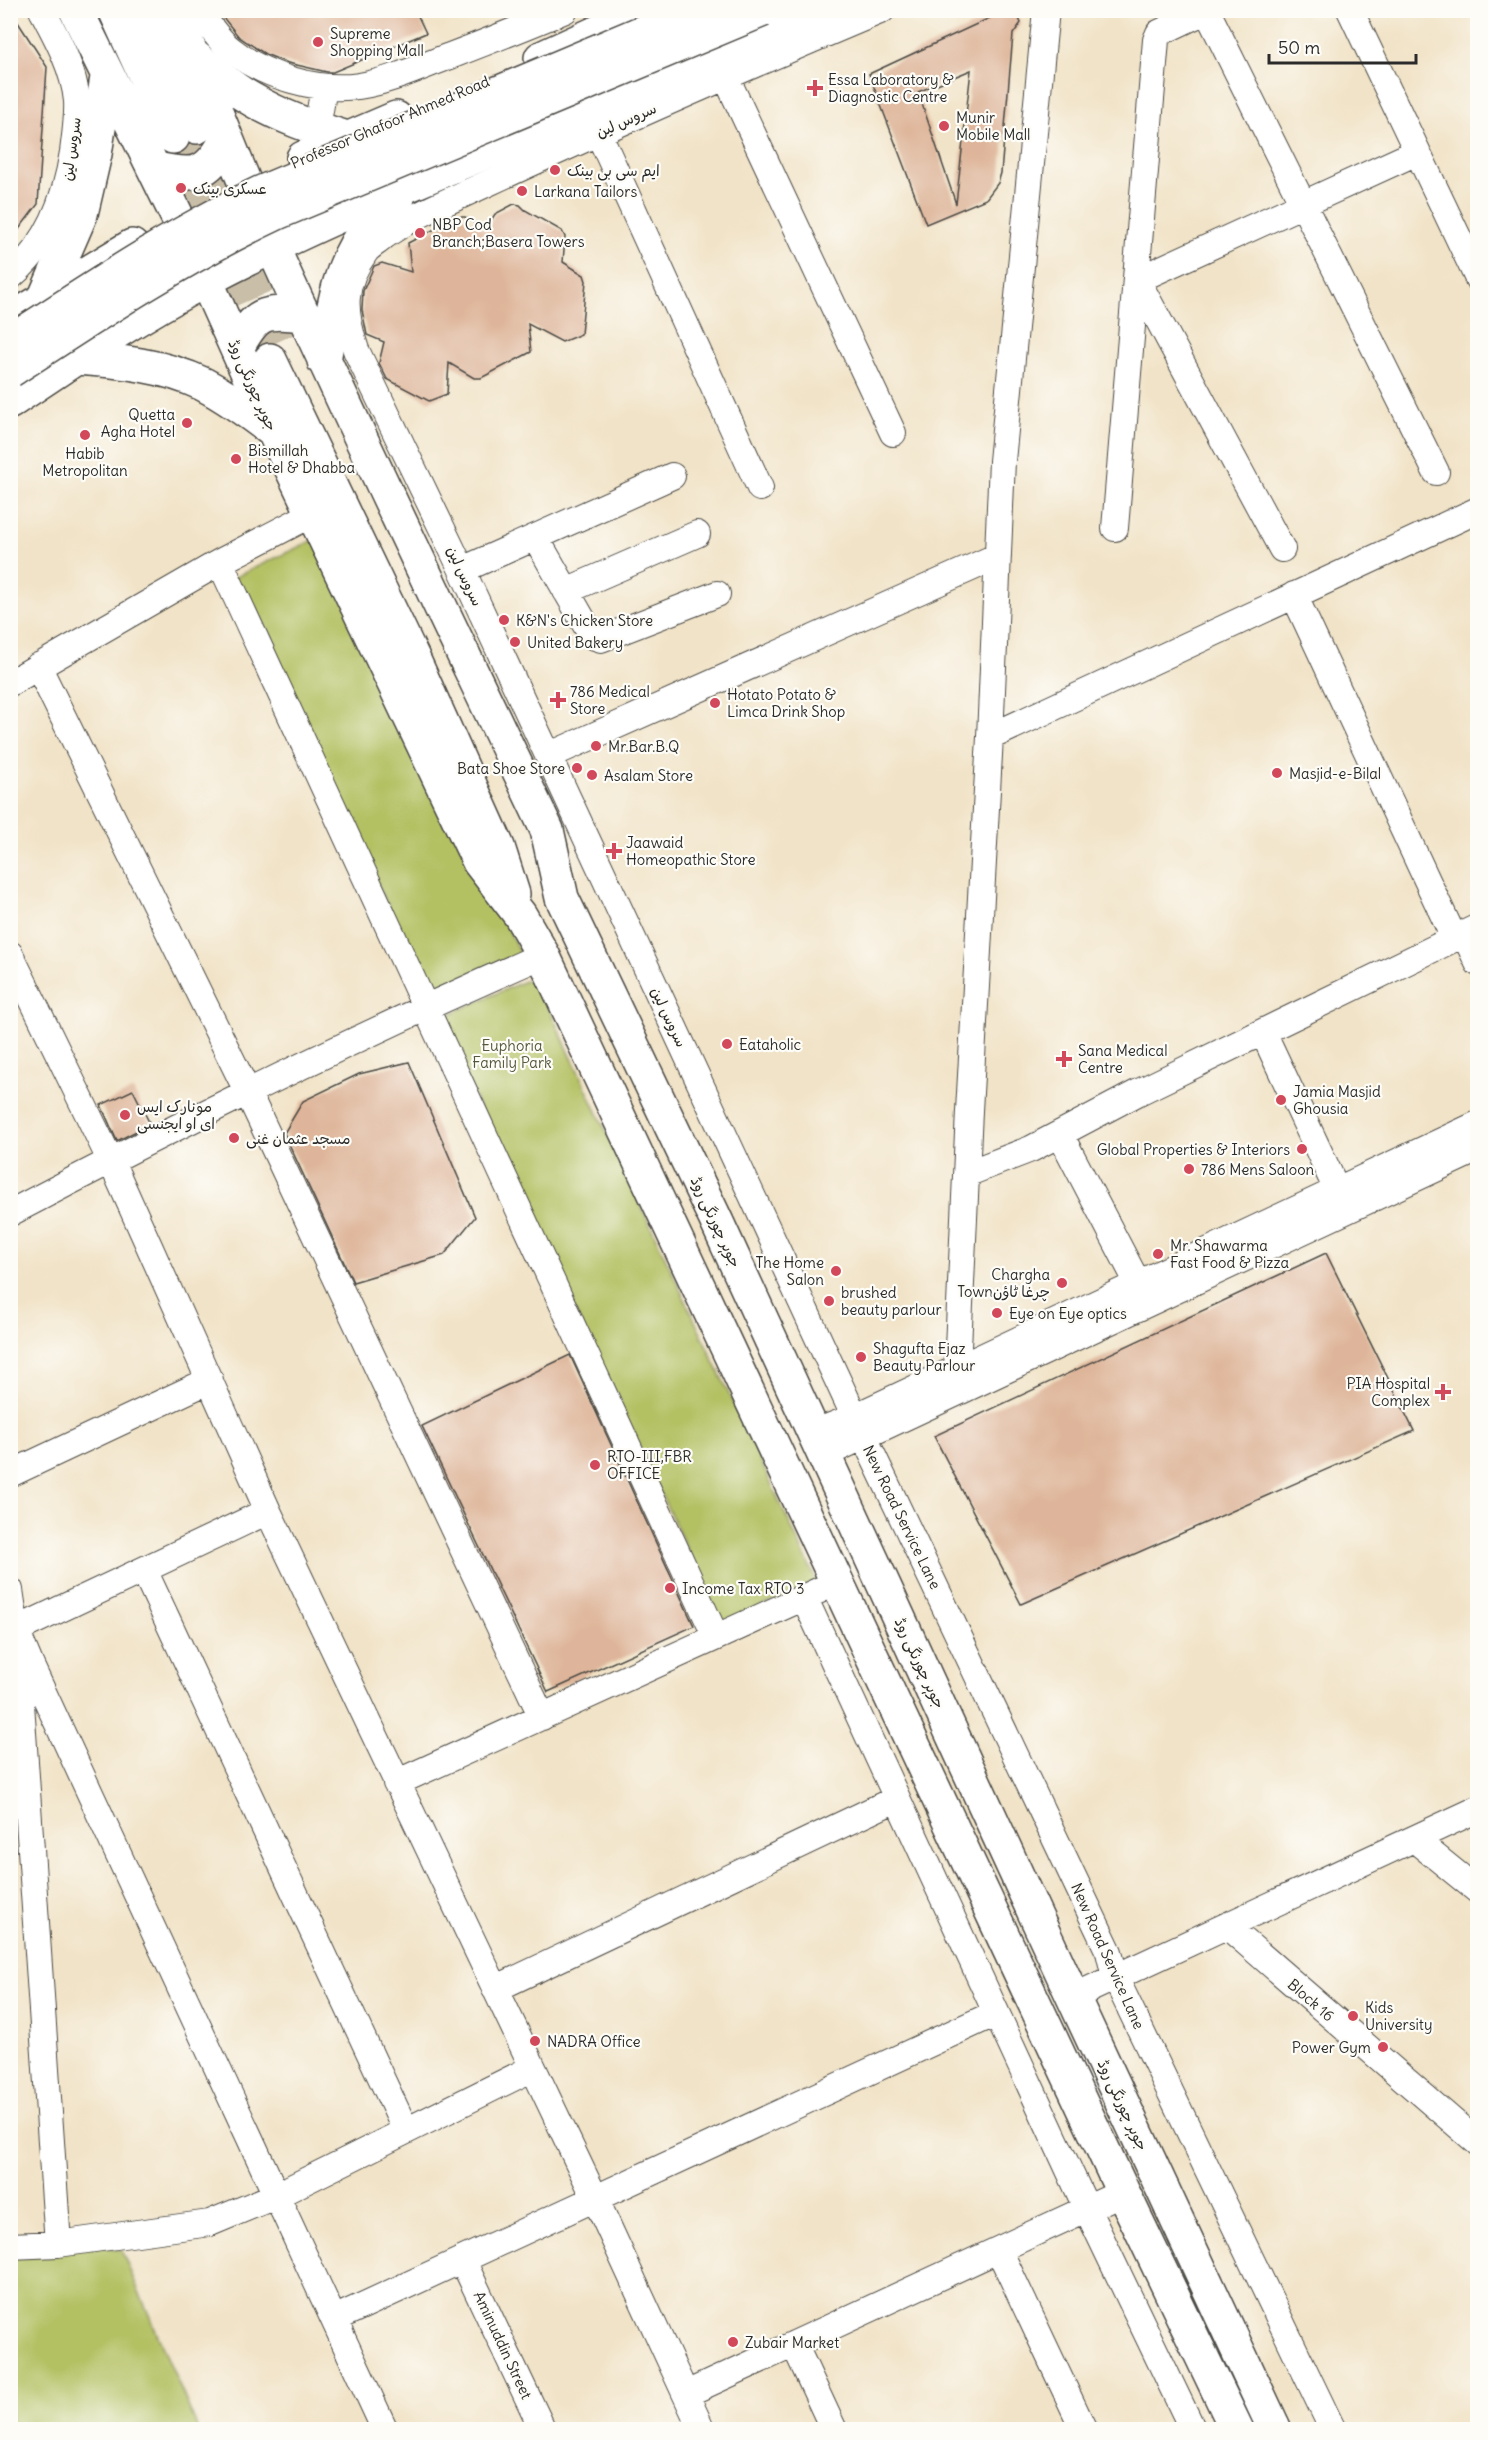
<svg xmlns="http://www.w3.org/2000/svg" width="1488" height="2440" viewBox="0 0 1488 2440" font-family="Delius,'Playpen Sans Arabic',sans-serif">
<style>
.green{fill:#b4c163;stroke:#707647;stroke-width:1.5}
.building{fill:#deb59a;fill-rule:evenodd}
.lines{fill:none;stroke-linecap:round;stroke-linejoin:round}
.major-tunnel{stroke:#c9bea8;stroke-width:33;stroke-dasharray:33 16;stroke-linecap:butt}
.minor-casing{stroke:#494742;stroke-width:28}
.major-casing{stroke:#494742;stroke-width:36}
.minor{stroke:#fff;stroke-width:26}
.major{stroke:#fff;stroke-width:33}
.major-bridge-casing{stroke:#494742;stroke-width:36;stroke-linecap:butt}
.major-bridge{stroke:#fff;stroke-width:33}
.poi-dot{fill:#d1495b;stroke:#fdfcf7;stroke-width:2}
.labels{text-anchor:middle;dominant-baseline:central;stroke-width:4.5;stroke-linejoin:round;paint-order:stroke}
.poi-label{font-size:15px;fill:#2b2b2b;stroke:#fdfcf7;text-anchor:start}
.street-label{font-size:15px;fill:#2b2b2b;stroke:#fdfcf7}
.park-label{font-size:15px;fill:#54583c;stroke:#fdfcf7}
</style>
<rect width="100%" height="100%" fill="#fdfcf7"/>
<filter id="ink" filterUnits="userSpaceOnUse"><feTurbulence type="fractalNoise" baseFrequency=".0167" numOctaves="2"/><feDisplacementMap in="SourceGraphic" scale="12" xChannelSelector="R" yChannelSelector="G"/><feConvolveMatrix kernelMatrix="1 2 1 2 8 2 1 2 1" color-interpolation-filters="sRGB"/></filter>
<filter id="wash" filterUnits="userSpaceOnUse"><feTurbulence type="fractalNoise" baseFrequency=".008" numOctaves="4" result="noise"/><feDisplacementMap in="SourceGraphic" scale="24" xChannelSelector="R" yChannelSelector="G"/><feGaussianBlur stdDeviation="1.35" result="paint"/><feColorMatrix in="noise" values="0 0 0 0 0 0 0 0 0 0 0 0 0 0 0 0 0 1.4 0 .05"/><feComposite in="paint" operator="in"/></filter>
<g filter="url(#wash)">
<rect width="100%" height="100%" fill="#f1e3c7"/>
<path class="green" d="M322,536L521,956L431,997L233,578Z
M534,977L817,1582L722,1624L438,1019Z
M80,2241L121,2250L198,2429L11,2430V2249Z"/>
<g id="blocks">
<path class="building" d="M10,10L47,67L38,204L10,241Z
M217,10H415L426,33L333,72H327L288,63L265,54L239,37Z
M1007,10H1015L1021,23L1013,34L1001,173L998,183L986,199L926,224L869,74ZM971,70L956,204L918,92Z
M514,204L520,205L525,210L562,231L565,237L563,262L584,275L586,281L581,334L562,342L528,324L531,352L481,378H474L449,363L447,394L429,401L387,379L379,363L384,342L367,335L362,310L363,291L374,266L382,263L411,272L408,243L458,217H465L485,230L495,214Z
M409,1062L475,1217L444,1255L353,1282L284,1133L303,1101L359,1074Z
M133,1090L150,1124L117,1141L101,1105Z
M1326,1253L1414,1431L1021,1604L934,1436Z
M570,1355L694,1626L548,1692L422,1426Z"/>
</g>
</g>
<g filter="url(#ink)">
<use href="#blocks" fill-opacity="0" stroke="#494742" stroke-width="1.5"/>
<g class="lines">
<path class="major-tunnel" d="M197,127L295,349
M173,137L270,360"/>
<defs>
<path id="minor" d="M198,10C208,24 217,38 230,49C263,76 317,92 359,86C391,81 420,67 450,56C489,41 527,26 565,10
M882,10C749,66 618,123 488,183C452,200 415,214 383,237C378,242 370,246 366,251C341,285 343,312 356,350L462,570L864,1437L1109,1952L1115,1977L1333,2430
M1350,10L1478,279
M726,77L893,433
M317,128L324,87
M598,132L760,488
M10,277C49,244 65,201 73,152C75,136 78,117 77,101C74,69 57,38 42,10
M1115,528L1156,40L1159,33L1203,12L1209,15L1436,472
M536,538L592,636L601,639L717,594
M1282,549L1137,280L1417,152
M220,562L716,1637
M462,570L672,476
M566,591L697,534
M1294,595L1454,938
M38,666L248,1093L542,1717
M10,683L220,562L314,513
M990,737L1478,510
M548,756L998,556
M1464,933L1478,963
M10,954L115,1170L268,1511L596,2200L702,2430
M1263,1032L1337,1190
M1060,1134L1146,1299
M966,1174L1031,1149L1137,1093L1478,927
M10,1213C185,1121 362,1034 543,955
M957,1369L969,1111L990,737L1002,461L1046,10
M813,1433L854,1417L1478,1124
M824,1455L1478,1149
M10,1474L210,1380
M144,1570L406,2131
M10,1590L16,1630L31,1666L385,2430
M804,1597L1087,2209L1193,2430
M10,1630H16L268,1511
M17,1645L58,2244
M396,1783L820,1590
M1414,1839L1478,1891
M1227,1926L1478,2143
M495,1989L896,1799
M1073,1997L1478,1809
M10,2246L58,2244L210,2223L277,2195L533,2068
M999,2250L1084,2430
M463,2261L543,2430
M334,2319L996,2013
M794,2344L834,2430
M686,2394L1123,2192"/>
<path id="major" d="M76,10L178,218L274,432L479,862L520,915L543,955L1123,2192L1237,2430
M115,10L173,137
M145,10L197,127
M172,10C209,88 237,170 273,248C361,443 455,636 547,830L562,898L715,1218L1073,1997L1275,2430
M195,57C213,72 231,88 251,99C281,117 314,128 347,138
M541,58L646,10
M303,158L396,118
M155,169C194,177 207,177 227,139
M45,297L81,214L95,154L107,77
M10,320L132,246
M237,348C256,313 263,310 303,315
M76,358C119,361 163,365 203,384C228,397 251,414 273,431
M270,360L413,658L498,847L513,894
M324,361C332,314 338,261 371,223C380,214 389,206 398,198
M10,402C74,359 139,315 208,279C310,226 417,181 523,137C624,95 724,53 825,10"/>
</defs>
<use href="#minor" class="minor-casing"/>
<use href="#major" class="major-casing"/>
<use href="#minor" class="minor"/>
<use href="#major" class="major"/>
<defs>
<path id="major-bridge" d="M10,342C93,288 174,234 262,192L695,10
M10,371C97,314 183,257 277,213L763,10"/>
</defs>
<use href="#major-bridge" class="major-bridge-casing"/>
<use href="#major-bridge" class="major-bridge"/>
</g>
</g>
<g class="poi-dot">
<circle cx="318" cy="42" r="6"/>
<path d="M812 79h6v6h6v6h-6v6h-6v-6h-6v-6h6z"/>
<circle cx="944" cy="126" r="6"/>
<circle cx="555" cy="170" r="6"/>
<circle cx="181" cy="188" r="6"/>
<circle cx="522" cy="191" r="6"/>
<circle cx="420" cy="233" r="6"/>
<circle cx="187" cy="423" r="6"/>
<circle cx="85" cy="435" r="6"/>
<circle cx="236" cy="459" r="6"/>
<circle cx="504" cy="620" r="6"/>
<circle cx="515" cy="642" r="6"/>
<path d="M555 691h6v6h6v6h-6v6h-6v-6h-6v-6h6z"/>
<circle cx="715" cy="703" r="6"/>
<circle cx="596" cy="746" r="6"/>
<circle cx="577" cy="768" r="6"/>
<circle cx="1277" cy="773" r="6"/>
<circle cx="592" cy="775" r="6"/>
<path d="M611 842h6v6h6v6h-6v6h-6v-6h-6v-6h6z"/>
<circle cx="727" cy="1044" r="6"/>
<path d="M1061 1050h6v6h6v6h-6v6h-6v-6h-6v-6h6z"/>
<circle cx="1281" cy="1100" r="6"/>
<circle cx="125" cy="1115" r="6"/>
<circle cx="234" cy="1138" r="6"/>
<circle cx="1302" cy="1149" r="6"/>
<circle cx="1189" cy="1169" r="6"/>
<circle cx="1158" cy="1254" r="6"/>
<circle cx="836" cy="1271" r="6"/>
<circle cx="1062" cy="1283" r="6"/>
<circle cx="829" cy="1301" r="6"/>
<circle cx="997" cy="1313" r="6"/>
<circle cx="861" cy="1357" r="6"/>
<path d="M1440 1383h6v6h6v6h-6v6h-6v-6h-6v-6h6z"/>
<circle cx="595" cy="1465" r="6"/>
<circle cx="670" cy="1588" r="6"/>
<circle cx="1353" cy="2016" r="6"/>
<circle cx="535" cy="2041" r="6"/>
<circle cx="1383" cy="2047" r="6"/>
<circle cx="733" cy="2342" r="6"/>
</g>
<g class="labels">
<g class="poi-label">
<text x="330" y="33">Supreme<tspan x="330" dy="17">Shopping Mall</tspan></text>
<text x="828" y="79">Essa Laboratory &amp;<tspan x="828" dy="17">Diagnostic Centre</tspan></text>
<text x="956" y="117">Munir<tspan x="956" dy="17">Mobile Mall</tspan></text>
<text x="567" y="170">ایم سی بی بینک</text>
<text x="193" y="188">عسکری بینک</text>
<text x="534" y="191">Larkana Tailors</text>
<text x="432" y="224">NBP Cod<tspan x="432" dy="17">Branch;Basera Towers</tspan></text>
<text x="175" y="414" text-anchor="end">Quetta<tspan x="175" dy="17">Agha Hotel</tspan></text>
<text x="248" y="450">Bismillah<tspan x="248" dy="17">Hotel &amp; Dhabba</tspan></text>
<text x="85" y="453" text-anchor="middle">Habib<tspan x="85" dy="17">Metropolitan</tspan></text>
<text x="516" y="620">K&amp;N's Chicken Store</text>
<text x="527" y="642">United Bakery</text>
<text x="570" y="691">786 Medical<tspan x="570" dy="17">Store</tspan></text>
<text x="727" y="694">Hotato Potato &amp;<tspan x="727" dy="17">Limca Drink Shop</tspan></text>
<text x="608" y="746">Mr.Bar.B.Q</text>
<text x="565" y="768" text-anchor="end">Bata Shoe Store</text>
<text x="1289" y="773">Masjid-e-Bilal</text>
<text x="604" y="775">Asalam Store</text>
<text x="626" y="842">Jaawaid<tspan x="626" dy="17">Homeopathic Store</tspan></text>
<text x="739" y="1044">Eataholic</text>
<text x="1078" y="1050">Sana Medical<tspan x="1078" dy="17">Centre</tspan></text>
<text x="1293" y="1091">Jamia Masjid<tspan x="1293" dy="17">Ghousia</tspan></text>
<text x="137" y="1106">مونارک ایس<tspan x="137" dy="17">ای او ایجنسی</tspan></text>
<text x="246" y="1138">مسجد عثمان غنی</text>
<text x="1290" y="1149" text-anchor="end">Global Properties &amp; Interiors</text>
<text x="1201" y="1169">786 Mens Saloon</text>
<text x="1170" y="1245">Mr. Shawarma<tspan x="1170" dy="17">Fast Food &amp; Pizza</tspan></text>
<text x="824" y="1262" text-anchor="end">The Home<tspan x="824" dy="17">Salon</tspan></text>
<text x="1050" y="1274" text-anchor="end">Chargha<tspan x="1050" dy="17">Townچرغا ٹاؤن</tspan></text>
<text x="841" y="1292">brushed<tspan x="841" dy="17">beauty parlour</tspan></text>
<text x="1009" y="1313">Eye on Eye optics</text>
<text x="873" y="1348">Shagufta Ejaz<tspan x="873" dy="17">Beauty Parlour</tspan></text>
<text x="1430" y="1383" text-anchor="end">PIA Hospital<tspan x="1430" dy="17">Complex</tspan></text>
<text x="607" y="1456">RTO-III,FBR<tspan x="607" dy="17">OFFICE</tspan></text>
<text x="682" y="1588">Income Tax RTO 3</text>
<text x="1365" y="2007">Kids<tspan x="1365" dy="17">University</tspan></text>
<text x="547" y="2041">NADRA Office</text>
<text x="1371" y="2047" text-anchor="end">Power Gym</text>
<text x="745" y="2342">Zubair Market</text>
</g>
<g class="street-label">
<text transform="translate(626 120) rotate(-24)">سروس لین</text>
<text transform="translate(390 122) rotate(-23)">Professor Ghafoor Ahmed Road</text>
<text transform="translate(71 149) rotate(-82)">سروس لین</text>
<text transform="translate(253 385) rotate(66)">جوہر چورنگی روڈ</text>
<text transform="translate(465 576) rotate(65)">سروس لین</text>
<text transform="translate(669 1017) rotate(65)">سروس لین</text>
<text transform="translate(716 1222) rotate(65)">جوہر چورنگی روڈ</text>
<text transform="translate(902 1517) rotate(64)">New Road Service Lane</text>
<text transform="translate(920 1663) rotate(65)">جوہر چورنگی روڈ</text>
<text transform="translate(1108 1956) rotate(66)">New Road Service Lane</text>
<text transform="translate(1311 2000) rotate(41)">Block 16</text>
<text transform="translate(1123 2105) rotate(65)">جوہر چورنگی روڈ</text>
<text transform="translate(503 2345) rotate(65)">Aminuddin Street</text>
</g>
<g class="park-label">
<text x="512" y="1045">Euphoria<tspan x="512" dy="17">Family Park</tspan></text>
</g>
</g>
<rect width="1488" height="2440" fill="none" stroke="#fdfcf7" stroke-width="36"/>
<path d="M1269 54v9h147v-9" fill="none" stroke="#2b2b2b" stroke-width="3"/>
<text x="1278" y="54" font-size="18" fill="#2b2b2b" stroke="#fdfcf7" stroke-width="4.5" paint-order="stroke">50 m</text>
</svg>
